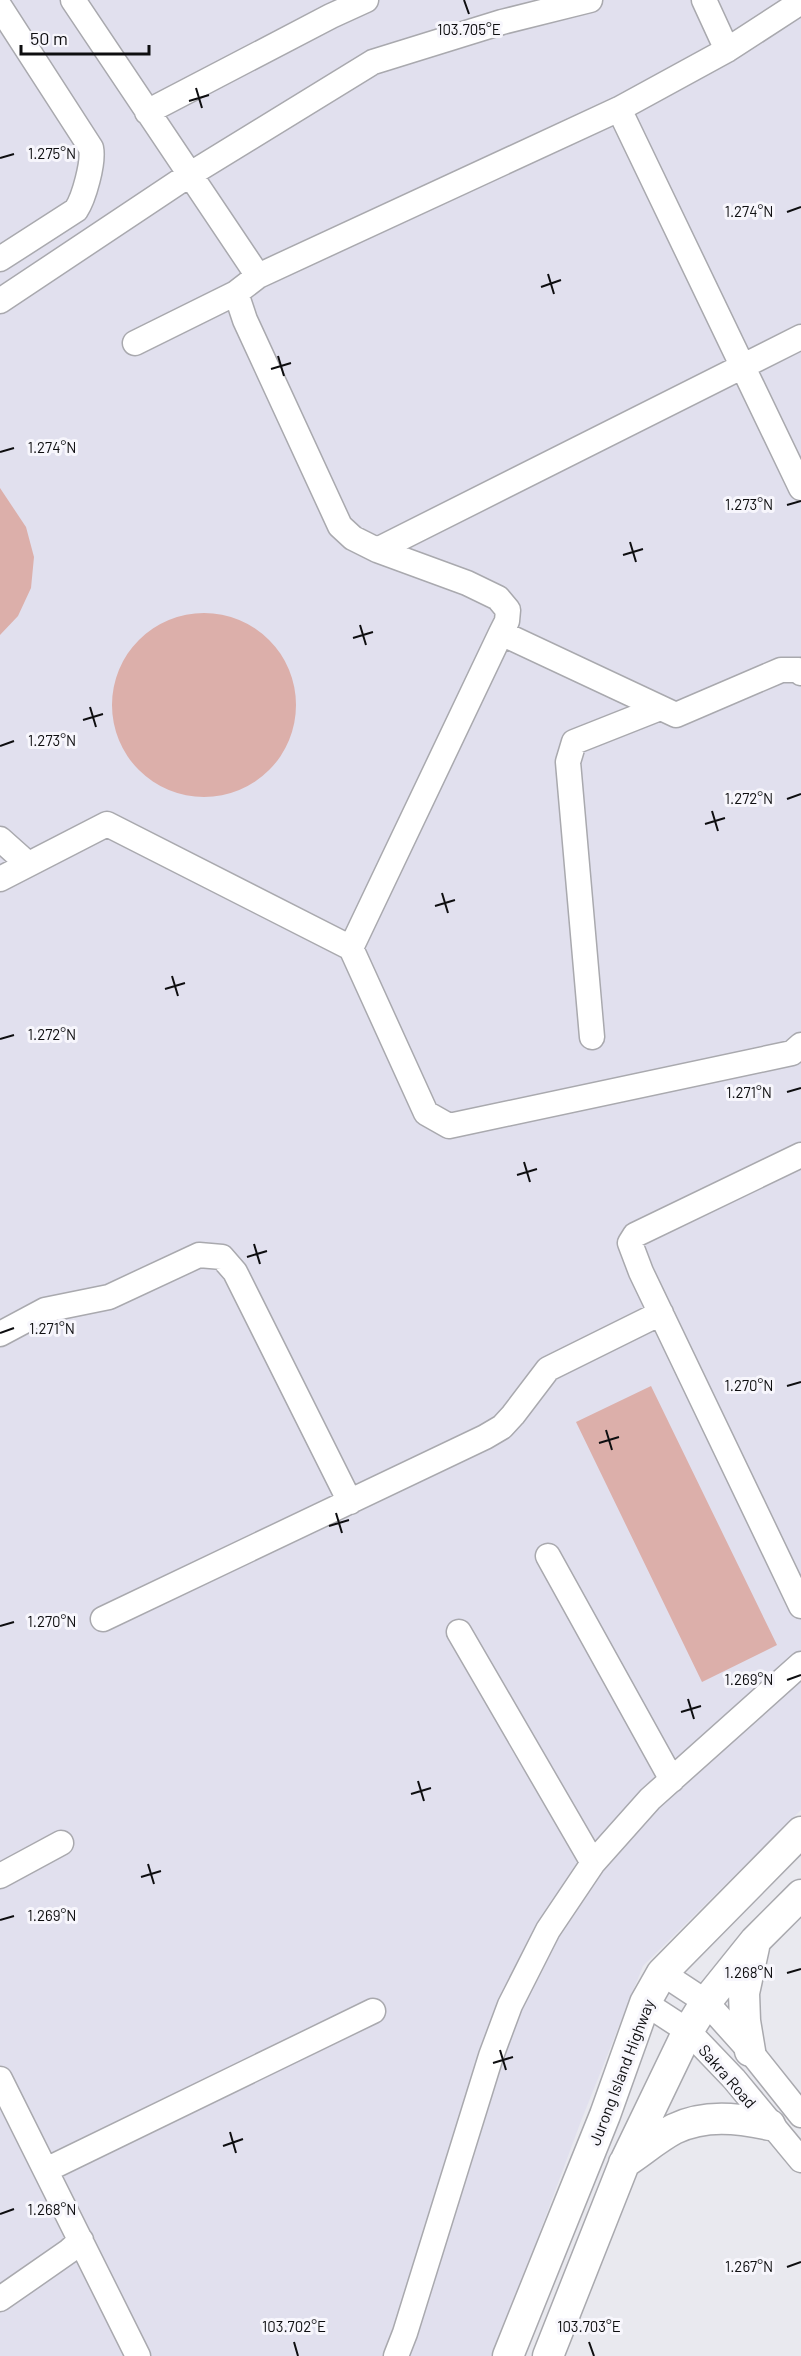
<svg xmlns="http://www.w3.org/2000/svg" width="801" height="2356" viewBox="0 0 801 2356" font-family="Barlow,sans-serif">
<style>
.built{fill:#e1e0ee}
.building{fill:#dcafaa}
.lines{fill:none;stroke-linecap:round;stroke-linejoin:round}
.minor-casing{stroke:#a9a9ae;stroke-width:27}
.major-casing{stroke:#a9a9ae;stroke-width:33}
.minor{stroke:#fff;stroke-width:24}
.major{stroke:#fff;stroke-width:30}
.ticks{fill:none;stroke:#0e0e10;stroke-width:2}
.labels{text-anchor:middle;dominant-baseline:central;stroke-width:6;stroke-linejoin:round;paint-order:stroke}
.street-label{font-size:16px;fill:#0e0e10;stroke:#f7f6fc}
.ticks-label{font-size:15px;text-anchor:middle;fill:#0e0e10;stroke:#f7f6fc;stroke-width:6;stroke-linejoin:round;paint-order:stroke}
</style>
<rect width="100%" height="100%" fill="#e9e9ef"/>
<path class="built" d="M0,0H801V1810L643,1966L581,2121L494,2356H0Z"/>
<path class="building" d="M0,488L26,527L34,557L31,588L18,616L0,635Z
M112 705a92 92 0 1 1 184 0a92 92 0 1 1-184 0Z
M651,1386L777,1645L702,1682L576,1422Z"/>
<g class="lines">
<defs>
<path id="minor" d="M73,0L258,276
M704,0L727,50
M0,7L91,148C94,162 84,198 76,210L0,259
M619,109L801,488
M147,112L331,16L366,0
M0,301L189,175L373,62L502,22L590,0
M135,343L236,293
M377,550L801,337
M501,633L676,715L781,670H799L801,673
M0,839L28,864
M0,879L107,824L351,948L426,1113L449,1126L792,1053L801,1045
M351,948L501,633L507,621L508,610L498,598L467,583L377,550L353,538L340,526L245,320L236,293L258,276L619,109L727,50L801,2
M592,1037L568,762L574,742L660,708
M801,1155L635,1235L630,1243L641,1272L801,1606
M0,1334L45,1310L109,1297L199,1255L222,1257L235,1272L350,1502
M548,1556L672,1780
M103,1619L485,1437L502,1427L513,1415L548,1369L661,1313
M459,1632L593,1863
M0,1876L61,1843
M662,1973L706,2002L750,2051L801,2115
M645,2003L688,2031L734,2079L801,2160
M0,2079L138,2356
M46,2170L373,2011
M0,2299L69,2251L81,2240
M396,2356L405,2333L491,2056L510,2005L548,1930L593,1863L650,1799L801,1664"/>
<path id="major" d="M750,2051L745,2021L744,1993L754,1947
M624,2163C641,2152 657,2138 674,2129C705,2114 738,2118 770,2125
M508,2356L605,2115L645,2003L662,1973L801,1832
M548,2356L624,2164L688,2031L706,2002L755,1941L801,1895"/>
</defs>
<use href="#minor" class="minor-casing"/>
<use href="#major" class="major-casing"/>
<use href="#minor" class="minor"/>
<use href="#major" class="major"/>
</g>
<path class="ticks" d="M464,0L469,14M196,88L202,108M189,101L209,95M0,158L14,154M787,212L801,207M548,274L554,294M541,287L561,280M278,356L284,376M271,369L291,363M0,452L14,448M787,505L801,501M630,542L636,562M623,555L643,549M360,625L366,645M353,638L373,632M90,707L96,727M83,720L103,714M0,746L14,741M787,799L801,794M712,811L718,831M705,824L725,818M442,893L448,913M435,906L455,900M172,976L178,996M165,989L185,983M0,1039L14,1035M787,1092L801,1088M524,1162L530,1182M517,1175L537,1169M254,1244L260,1264M247,1257L267,1251M0,1333L14,1328M787,1386L801,1382M606,1430L612,1450M599,1443L619,1437M336,1513L342,1533M329,1526L349,1520M0,1626L14,1622M787,1680L801,1675M688,1699L694,1719M681,1712L701,1706M418,1781L424,1801M411,1794L431,1788M148,1864L154,1884M141,1877L161,1871M0,1920L14,1916M787,1973L801,1969M500,2050L506,2070M493,2063L513,2057M230,2132L236,2153M223,2146L243,2139M0,2214L14,2209M787,2267L801,2262M294,2342L298,2356M589,2342L594,2356"/>
<g class="labels">
<g class="street-label">
<text transform="translate(621 2072) rotate(-69)">Jurong Island Highway</text>
<text transform="translate(728 2076) rotate(49)">Sakra Road</text>
</g>
</g>
<g class="ticks-label">
<text x="469" y="35">103.705°E</text>
<text x="52" y="159">1.275°N</text>
<text x="749" y="217">1.274°N</text>
<text x="52" y="453">1.274°N</text>
<text x="749" y="510">1.273°N</text>
<text x="52" y="746">1.273°N</text>
<text x="749" y="804">1.272°N</text>
<text x="52" y="1040">1.272°N</text>
<text x="749" y="1098">1.271°N</text>
<text x="52" y="1334">1.271°N</text>
<text x="749" y="1391">1.270°N</text>
<text x="52" y="1627">1.270°N</text>
<text x="749" y="1685">1.269°N</text>
<text x="52" y="1921">1.269°N</text>
<text x="749" y="1978">1.268°N</text>
<text x="52" y="2215">1.268°N</text>
<text x="749" y="2272">1.267°N</text>
<text x="294" y="2332">103.702°E</text>
<text x="589" y="2332">103.703°E</text>
</g>
<path d="M21 45v9h128v-9" fill="none" stroke="#0e0e10" stroke-width="3"/>
<text x="30" y="45" font-size="18" fill="#0e0e10" stroke="#f7f6fc" stroke-width="4.5" paint-order="stroke">50 m</text>
</svg>
